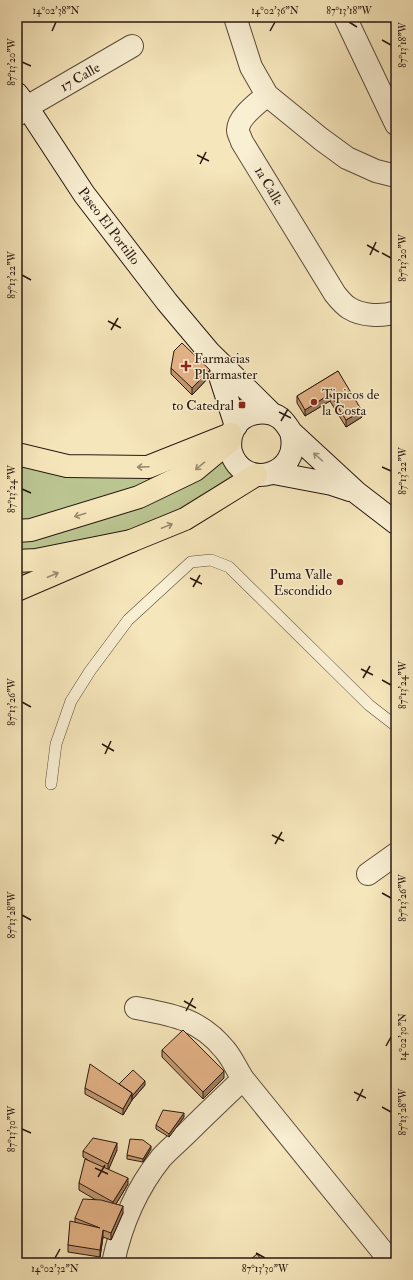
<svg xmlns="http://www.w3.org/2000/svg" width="413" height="1280" viewBox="0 0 413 1280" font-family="'IM FELL Double Pica',serif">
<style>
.green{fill:#bbc591;stroke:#726e50}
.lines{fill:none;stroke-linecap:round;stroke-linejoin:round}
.service-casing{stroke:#5c4c3b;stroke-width:12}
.minor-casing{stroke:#5c4c3b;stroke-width:24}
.secondary-casing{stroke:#281810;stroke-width:24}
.primary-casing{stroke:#281810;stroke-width:24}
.trunk-casing{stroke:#281810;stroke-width:24}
.service{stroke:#f9efd3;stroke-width:11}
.minor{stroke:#f9efd3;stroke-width:22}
.secondary{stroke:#f9efd3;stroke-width:22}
.primary{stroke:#f6e6bb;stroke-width:22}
.trunk{stroke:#f6e6bb;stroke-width:22}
.wall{fill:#c39973;stroke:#281810}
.shaded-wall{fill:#9f7d5e;stroke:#281810}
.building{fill:#e3b286;stroke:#281810}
.oneway{stroke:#9b8e7b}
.oneway2{stroke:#99896e}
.ticks{fill:none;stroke:#281810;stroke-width:1.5}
.poi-dot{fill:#8f2418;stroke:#f9efd3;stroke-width:1.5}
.labels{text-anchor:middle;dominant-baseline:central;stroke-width:3;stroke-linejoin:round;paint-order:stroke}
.street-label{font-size:14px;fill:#281810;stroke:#f9efd3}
.poi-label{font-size:14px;fill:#281810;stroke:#f9efd3;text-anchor:start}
.neatline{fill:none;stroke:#281810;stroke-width:1.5}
.ticks-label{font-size:10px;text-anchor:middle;fill:#281810}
</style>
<rect width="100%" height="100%" fill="#f6e6bb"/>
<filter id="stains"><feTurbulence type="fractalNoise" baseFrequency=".005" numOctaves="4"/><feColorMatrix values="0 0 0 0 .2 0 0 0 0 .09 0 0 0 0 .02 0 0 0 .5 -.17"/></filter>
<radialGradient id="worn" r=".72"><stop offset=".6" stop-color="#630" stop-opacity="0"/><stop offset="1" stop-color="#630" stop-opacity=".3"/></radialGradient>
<path class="green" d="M230,441L256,475L17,590V454L148,467Z"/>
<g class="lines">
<defs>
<path id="service" d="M51,784L56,744L71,701L90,671L128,620L191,562L211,560L229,567L369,705L396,726"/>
<path id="minor" d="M235,17L251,67L267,95L321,139L347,158L376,171L396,176
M345,17L396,124
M267,95C258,103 238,117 238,130C238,134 241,138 242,142L335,294C339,299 344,305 349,308C362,316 382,317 396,312
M17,115L27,107L132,46
M368,874L396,854
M136,1008C173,1015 200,1019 225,1050C232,1058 237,1070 243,1079L392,1263
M113,1263C121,1225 137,1188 161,1158C169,1149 179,1141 188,1132C206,1114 224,1097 243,1079"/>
<path id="secondary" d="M17,94L27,107L84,194L167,302L209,352L272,414
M213,360L219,373L236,426
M291,432C303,476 243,492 231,452C229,443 230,436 234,428C243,412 266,408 280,418C285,422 288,427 291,432L357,493L396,523
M274,473L332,484L350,490"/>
<path id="primary" d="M17,531L31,530L139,497L195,470L230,441
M17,561L36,560L131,541L185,519L256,475"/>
<path id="trunk" d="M17,454L67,466L148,467L231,434
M17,590L131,541"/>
</defs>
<use href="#service" class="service-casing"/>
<use href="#minor" class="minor-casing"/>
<use href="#secondary" class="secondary-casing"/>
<use href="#primary" class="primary-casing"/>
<use href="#trunk" class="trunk-casing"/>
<use href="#service" class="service"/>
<use href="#minor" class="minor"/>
<use href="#secondary" class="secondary"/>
<use href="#primary" class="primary"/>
<use href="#trunk" class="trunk"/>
</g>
<path class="wall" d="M171,368L210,376L192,395L171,374Z
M338,371L362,417L346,427L330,401L305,416L297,403V396Z
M162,1050L224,1078L203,1099L162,1057Z
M119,1084L145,1085L132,1100L123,1115L85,1094V1088Z
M184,1117L169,1137L156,1129V1125Z
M151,1149L143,1162L127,1159V1155Z
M117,1150L108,1169L128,1184L116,1204L123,1213L111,1240L103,1237L100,1257L68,1252V1245L75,1222V1218L96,1200L79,1190V1183L91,1162L83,1157V1151Z"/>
<path class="shaded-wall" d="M210,370V376L192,395V388Z
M330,394V401L305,416V410Z
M362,411V417L346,427V420Z
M224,1071V1078L203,1099V1092Z
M145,1081V1085L132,1100V1096Z
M132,1093V1100L123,1115V1109Z
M184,1113V1117L169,1137V1134Z
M117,1143V1150L108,1171V1164Z
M151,1146V1149L143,1162V1159Z
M128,1178V1184L113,1209V1202Z
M123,1206V1213L111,1240V1233Z
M103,1230V1237L100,1257V1250Z"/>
<path class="building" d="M182,343L210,370L192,388L171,368L174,351Z
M338,371L362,411L346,420L330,394L305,410L297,396Z
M183,1030L224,1071L203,1092L162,1050Z
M90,1064L132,1093L123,1109L85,1088Z
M133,1070L145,1081L132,1096V1093L119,1084Z
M163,1110L184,1113L169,1134L156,1125Z
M93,1138L117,1143L108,1164L83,1151Z
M130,1139L143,1140L151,1146L143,1159L127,1155Z
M85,1159L128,1178L113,1202L79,1183Z
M83,1199L101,1200L123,1206L111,1233L103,1230L100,1250L68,1245L70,1221L100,1228L75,1218Z
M257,1254L264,1263H246Z"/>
<defs><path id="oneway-shaft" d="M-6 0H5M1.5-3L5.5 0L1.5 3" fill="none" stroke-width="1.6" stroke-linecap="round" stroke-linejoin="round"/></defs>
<use class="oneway" href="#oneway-shaft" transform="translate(318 457) rotate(-138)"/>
<g class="oneway2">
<use href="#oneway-shaft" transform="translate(200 466) rotate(141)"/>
<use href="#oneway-shaft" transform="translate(143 467) rotate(178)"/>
<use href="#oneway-shaft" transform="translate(80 515) rotate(163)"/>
<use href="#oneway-shaft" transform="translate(167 526) rotate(-22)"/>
<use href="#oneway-shaft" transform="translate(53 575) rotate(-23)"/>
</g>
<path class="ticks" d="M349,22L357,27M52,31L56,22M270,31L275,22M382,40L391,45M22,62L31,66M197,155L209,161M200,164L206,152M367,245L379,252M382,253L391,258M370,255L376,242M22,275L31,280M108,321L121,328M111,330L118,318M279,412L291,418M281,421L288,409M382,467L391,471M22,489L31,493M190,578L202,584M193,587L200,575M361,669L373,675M363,678L370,666M382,680L391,685M22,702L31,707M102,744L114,751M105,754L111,741M272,835L284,841M275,844L282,832M382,893L391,898M22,915L31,920M184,1001L196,1008M186,1011L193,998M386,1046L391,1037M354,1092L366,1098M357,1101L363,1089M382,1107L391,1112M22,1129L31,1133M95,1168L108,1174M98,1177L105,1165M256,1253L265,1258M55,1258L60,1249"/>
<g class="poi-dot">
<path d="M184 360h4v4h4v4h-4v4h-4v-4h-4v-4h4z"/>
<circle cx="314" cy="402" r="4"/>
<rect x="238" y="401" width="8" height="8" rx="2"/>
<circle cx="340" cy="582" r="4"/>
</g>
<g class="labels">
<g class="street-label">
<text transform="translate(80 77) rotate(-30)">17 Calle</text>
<text transform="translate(269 186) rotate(59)">1a Calle</text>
<text transform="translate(109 226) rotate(53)">Paseo El Portillo</text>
</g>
<g class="poi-label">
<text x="194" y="358">Farmacias<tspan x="194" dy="16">Pharmaster</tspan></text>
<text x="322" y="394">Tipicos de<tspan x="322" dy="16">la Costa</tspan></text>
<text x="234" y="405" text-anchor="end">to Catedral</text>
<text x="332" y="574" text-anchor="end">Puma Valle<tspan x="332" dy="16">Escondido</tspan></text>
</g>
</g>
<rect width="413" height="1280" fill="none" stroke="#f6e6bb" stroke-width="44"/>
<rect x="22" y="22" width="369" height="1236" class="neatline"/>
<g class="ticks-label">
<text x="56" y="14">14°02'38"N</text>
<text x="275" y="14">14°02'36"N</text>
<text x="349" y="14">87°13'18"W</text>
<text transform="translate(402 45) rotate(-90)" y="4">87°13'18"W</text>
<text transform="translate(11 62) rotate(-90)" y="4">87°13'20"W</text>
<text transform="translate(402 258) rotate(-90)" y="4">87°13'20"W</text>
<text transform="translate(11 275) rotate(-90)" y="4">87°13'22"W</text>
<text transform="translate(402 471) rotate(-90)" y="4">87°13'22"W</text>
<text transform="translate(11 489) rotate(-90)" y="4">87°13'24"W</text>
<text transform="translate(402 685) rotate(-90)" y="4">87°13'24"W</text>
<text transform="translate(11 702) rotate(-90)" y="4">87°13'26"W</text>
<text transform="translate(402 898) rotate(-90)" y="4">87°13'26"W</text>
<text transform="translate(11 915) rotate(-90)" y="4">87°13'28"W</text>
<text transform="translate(402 1037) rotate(-90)" y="4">14°02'30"N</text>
<text transform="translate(402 1112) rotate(-90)" y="4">87°13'28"W</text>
<text transform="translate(11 1129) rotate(-90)" y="4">87°13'30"W</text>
<text x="55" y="1272">14°02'32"N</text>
<text x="265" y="1272">87°13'30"W</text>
</g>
<rect width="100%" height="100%" filter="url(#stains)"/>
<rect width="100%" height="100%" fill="url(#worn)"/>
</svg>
